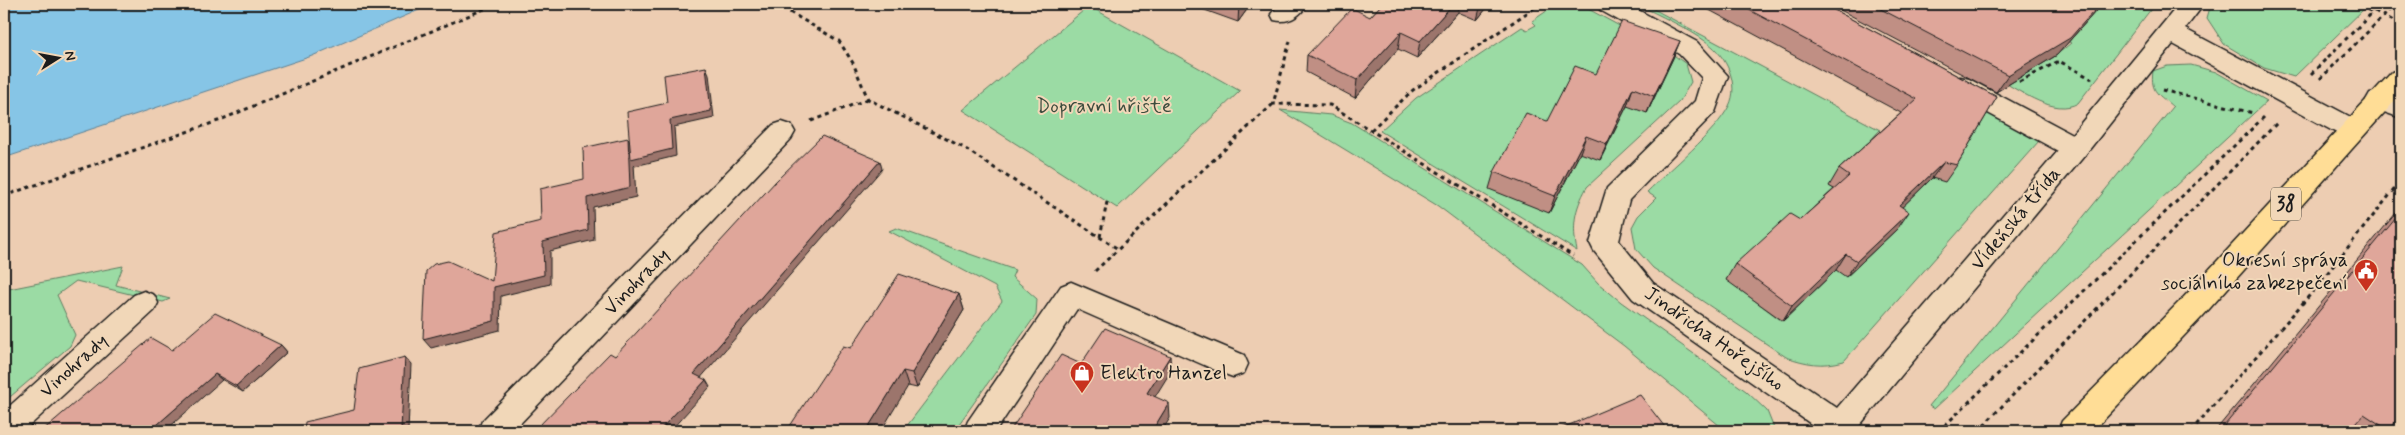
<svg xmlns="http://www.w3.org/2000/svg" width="2405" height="435" viewBox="0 0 2405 435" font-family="Mynerve,sans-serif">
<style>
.green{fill:#9bdba4;stroke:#5c7c60}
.water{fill:#86c5e6;stroke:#5c8195}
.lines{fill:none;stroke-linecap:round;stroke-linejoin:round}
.minor-casing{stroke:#1c1c1c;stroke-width:3}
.major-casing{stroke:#1c1c1c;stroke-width:3}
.path{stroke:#1c1c1c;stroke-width:3;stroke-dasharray:4 4;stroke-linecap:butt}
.minor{fill:#f1d7b8;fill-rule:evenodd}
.major{fill:#ffdd96;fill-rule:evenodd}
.wall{fill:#c08f84;stroke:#1c1c1c}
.shaded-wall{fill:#9c746c;stroke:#1c1c1c}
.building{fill:#dfa69a;stroke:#1c1c1c}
.labels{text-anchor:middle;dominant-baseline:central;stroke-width:4;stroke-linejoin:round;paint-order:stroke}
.shield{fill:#f1d7b8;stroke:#5c544b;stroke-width:1}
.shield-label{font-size:19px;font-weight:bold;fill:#1c1c1c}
.park-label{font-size:20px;fill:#3c4c3e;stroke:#f1d7b8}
.street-label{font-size:20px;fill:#1c1c1c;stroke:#f1d7b8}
.poi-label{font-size:20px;fill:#1c1c1c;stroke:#f1d7b8;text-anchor:end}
</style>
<rect width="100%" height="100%" fill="#edcdb2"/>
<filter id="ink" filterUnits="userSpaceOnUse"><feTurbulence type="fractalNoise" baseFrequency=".02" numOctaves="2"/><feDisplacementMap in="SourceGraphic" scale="10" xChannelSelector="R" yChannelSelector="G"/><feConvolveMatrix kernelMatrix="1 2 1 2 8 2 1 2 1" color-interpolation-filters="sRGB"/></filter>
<g filter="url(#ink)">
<path class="green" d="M1557,4H1579L1675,56L1686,64L1691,82L1680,101L1587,187C1574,210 1572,226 1577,251L1380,131L1416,98L1522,27L1527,30L1536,25L1532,21Z
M1637,4H1644L1880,130L1829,186L1839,192L1726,279L1782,321L1888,221L1987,112L2039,141L1844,361C1822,367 1807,364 1786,357L1653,268L1636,249L1632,227L1638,216L1656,198L1647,192C1669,170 1716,132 1729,106C1740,84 1726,56 1708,43C1686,27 1660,16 1637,4Z
M2102,4H2155L2078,103C2055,117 2021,91 2001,81C2026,70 2050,62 2071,43L2064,39Z
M2211,4H2369L2294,77L2264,68L2224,44L2207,18Z
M1089,6L1240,91L1117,208L963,110Z
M2191,65L2216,72L2267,101L1934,409L1929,406L2173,107C2159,94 2150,93 2153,71L2167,66Z
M1280,110L1331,115L1352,123L1582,265L1598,283L1621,302L1746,391L1767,411L1775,431H1726L1624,346L1438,206Z
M896,228L1015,270L1012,277L1037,299L1036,315L954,431H903L1002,301L995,287L889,231Z
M123,266L116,285L170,299L163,302L76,281L57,295L75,335L70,346L4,402V290Z"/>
<path class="water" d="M4,4H433L312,56L4,158Z"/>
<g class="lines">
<defs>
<path id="minor" d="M1280,4H1308C1300,16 1289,24 1274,20L1271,14Z
M1596,4H1627L1697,42L1728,76L1715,112L1629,200L1619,241L1653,283L1837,408L2058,151L1951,93L1947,86L1951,79L1960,77L1969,79L2072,134L2179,4H2204L2185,29L2362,123L2366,130L2362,137L2353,140L2344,137L2173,44L2085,155L1855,431H1821L1633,299L1594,251L1590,243L1607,188L1695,101L1702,78L1679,54L1600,10Z
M2379,91L2401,99V118L2370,107L2366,100L2370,93Z
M782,122L791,125L795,132L791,139L513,431H478L482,421L773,125Z
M1071,282L1244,355L1248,364L1244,373L1233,377L1222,373L1077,309L996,431H964L968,421L1061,286Z
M144,291L154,295L158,303L154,311L24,431H4V411L134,295Z"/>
<path id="major" d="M2401,69V94L2202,317L2093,431H2058L2062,421L2182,299L2392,72Z"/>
</defs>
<use href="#minor" class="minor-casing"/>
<use href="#major" class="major-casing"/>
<path class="path" d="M776,4L839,41L853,63L868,99L964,148L1118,249
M2353,4L2373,12
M2375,11L2401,25
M1290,41L1273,104L1330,105L1573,256
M2311,74L2381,4
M2320,79L2396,4
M2019,82L2059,61L2092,79
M2162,90L2253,113
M811,121L868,99
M1371,130L1413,90L1540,4
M4,196L218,121L496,4
M1100,237L1107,202
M1095,271L1273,104
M1939,431L2264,117
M1978,431L2277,123
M2191,431L2309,296L2401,181"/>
<use href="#minor" class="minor"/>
<use href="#major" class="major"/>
</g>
<path class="wall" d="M1188,4H1251L1238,22Z
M1382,4H1490L1477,20L1458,12L1417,58L1398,49L1355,98L1306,72L1307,55L1370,17Z
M1698,4H1823L1997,97L1957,165L1945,182L1932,178L1902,207L1898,228L1846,277L1836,270L1783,321L1726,280L1735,264L1800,220L1834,189L1829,186L1839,169L1901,113Z
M1829,4H2102L2057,55L1996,92Z
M1680,41L1673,58L1647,113L1627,106L1600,160L1580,153L1549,213L1489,189L1494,172L1596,74Z
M2401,207V412L2390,431H2358L2352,428L2349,431H2215Z
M959,294L964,310L917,388L908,386L788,429Z
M281,345L287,352L243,392L172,350Z"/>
<path class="shaded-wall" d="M1239,4H1251L1238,22Z
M1453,4H1460L1458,12L1417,58L1420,41Z
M1481,4H1490L1477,20Z
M2100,4H2102L2057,55L1996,92L2008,75Z
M1401,32L1398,49L1355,98L1357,80Z
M1680,41L1673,58L1647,113L1654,96Z
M706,67L709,74L714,118L674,127L676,156L635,166L634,164L636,197L593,207L594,240L550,251V284L501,296L500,330L431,348L423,339L494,287L543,242L587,198L628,138L633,148L670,120Z
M1633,88L1627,106L1600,160L1607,144Z
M1586,136L1580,153L1549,213L1555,196Z
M880,161L882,169L698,381L694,374Z
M1944,162L1932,178L1888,221L1899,205Z
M1909,212L1898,228L1846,277L1857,261Z
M1846,254L1836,270L1783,321L1792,306Z
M959,294L964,310L917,388L912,373Z
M281,345L287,352L243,392L236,386Z
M1170,356L1171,371L1148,408L1147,393Z
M405,357L411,364L408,431H395Z
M903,371L908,386L881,431H866Z
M215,374L222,380L165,431H150Z
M706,380L710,387L670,431H659Z
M1169,403L1170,418L1162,431H1152Z"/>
<path class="building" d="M1382,4H1453L1420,41L1401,32L1357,80L1307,55L1352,8L1370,17Z
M1738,4H1823L1997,97L1957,165L1944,162L1899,205L1909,212L1857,261L1846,254L1792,306L1735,264L1790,214L1800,220L1849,176L1839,169L1917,99Z
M1871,4H2100L2070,38L2008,75Z
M1622,21L1680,41L1654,96L1633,88L1607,144L1586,136L1555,196L1494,172L1526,113L1547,121L1575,66L1596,74Z
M706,67L711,111L670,120L672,149L631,159L627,112L667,103L664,75Z
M822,136L880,161L694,374L706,380L659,431H534L610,353L615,356L776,181Z
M628,138L630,187L587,198L588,230L543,242L544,275L494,287V321L423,339L426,271L434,264L448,261L492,281L496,232L541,221L540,189L584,179L583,148Z
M2401,212V412L2390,431L2364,414L2349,431H2220Z
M899,274L959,294L912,373L903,371L866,431H775L779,426L788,429L843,346L851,348Z
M215,313L281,345L236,386L215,374L150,431H42L151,338L172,350Z
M1105,328L1170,356L1147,393L1169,403L1152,431H1010L1061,355L1081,364Z
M405,357L401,429L395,431H304L305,422L354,410L359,369Z
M1640,395L1668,431H1555Z"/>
</g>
<defs>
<symbol id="civic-pin" viewBox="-11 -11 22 30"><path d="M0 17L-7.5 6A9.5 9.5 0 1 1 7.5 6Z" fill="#c8321e" stroke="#f1d7b8"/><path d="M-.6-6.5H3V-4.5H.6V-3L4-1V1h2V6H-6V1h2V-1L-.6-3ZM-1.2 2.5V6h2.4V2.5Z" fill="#fff"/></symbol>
<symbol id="shop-pin" viewBox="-11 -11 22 30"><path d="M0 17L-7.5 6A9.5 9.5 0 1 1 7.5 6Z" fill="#c8321e" stroke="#f1d7b8"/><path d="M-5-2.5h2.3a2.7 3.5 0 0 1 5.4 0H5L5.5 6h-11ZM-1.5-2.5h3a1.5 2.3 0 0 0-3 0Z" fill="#fff"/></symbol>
</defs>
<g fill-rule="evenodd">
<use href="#civic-pin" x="2352" y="257" width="28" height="38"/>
<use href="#shop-pin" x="1068" y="359" width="28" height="38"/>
</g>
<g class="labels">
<rect class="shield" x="2271" y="187.5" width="30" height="33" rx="4"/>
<g class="shield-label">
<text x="2286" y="204">38</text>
</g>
<g class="park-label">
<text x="1104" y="106">Dopravní hřiště</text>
</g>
<g class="street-label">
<text transform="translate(2016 219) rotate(-50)">Vídeňská třída</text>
<text transform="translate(637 282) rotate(-46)">Vinohrady</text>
<text transform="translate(1714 339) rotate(35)">Jindřicha Hořejšího</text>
<text transform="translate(74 366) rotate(-42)">Vinohrady</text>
</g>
<g class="poi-label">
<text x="2348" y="260">Okresní správa<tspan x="2348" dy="23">sociálního zabezpečení</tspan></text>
<text x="1100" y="373" text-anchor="start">Elektro Hanzel</text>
</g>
</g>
<rect width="2405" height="435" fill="none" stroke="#f1d7b8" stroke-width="20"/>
<rect x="10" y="10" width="2385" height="415" fill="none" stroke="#1c1c1c" stroke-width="2" filter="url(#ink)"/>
<g transform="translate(58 58) rotate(79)" stroke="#f1d7b8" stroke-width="4" paint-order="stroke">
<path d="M0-4L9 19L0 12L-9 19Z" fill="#1c1c1c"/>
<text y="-8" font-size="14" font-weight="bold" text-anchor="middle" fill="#1c1c1c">N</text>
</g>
</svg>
